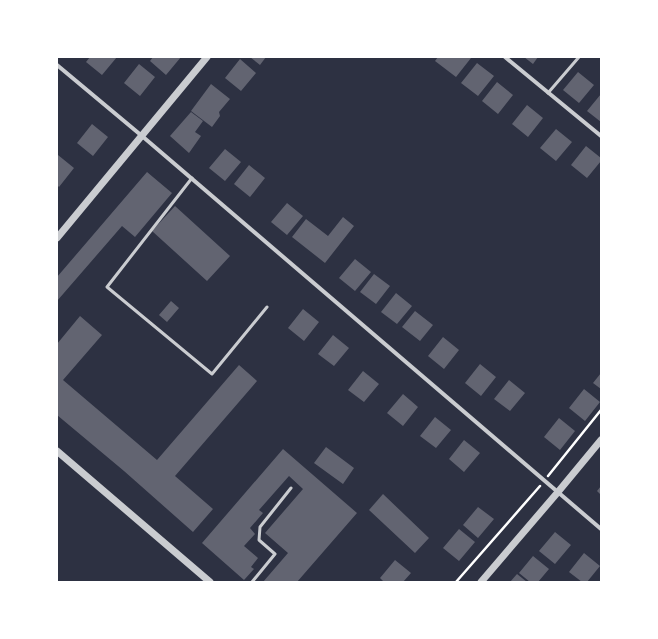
<svg xmlns="http://www.w3.org/2000/svg" width="658" height="639" viewBox="0 0 658 639" font-family="'IBM Plex Serif',serif">
<style>
.building{fill:#626471}
.lines{fill:none;stroke-linecap:round;stroke-linejoin:round}
.path{stroke:#fff;stroke-width:2.5}
.service{stroke:#caccd0;stroke-width:3}
.minor{stroke:#caccd0;stroke-width:4}
.tertiary{stroke:#caccd0;stroke-width:7}
</style>
<rect width="100%" height="100%" fill="#2d3142"/>
<path class="building" d="M90,57H117L102,75L86,62Z
M153,57H181L166,75L150,61Z
M250,57H266L260,65Z
M438,57H470L471,58L456,77L435,61Z
M524,57H538L533,64Z
M240,59L256,73L241,91L225,78Z
M477,63L494,76L478,96L461,83Z
M139,64L155,77L140,96L124,83Z
M578,72L594,85L579,103L563,90Z
M497,82L513,95L498,114L482,101Z
M211,84L230,99L219,112L220,116L212,127L191,111Z
M601,94V122L587,111Z
M527,105L543,118L528,137L512,124Z
M191,112L203,121L195,132L201,136L189,153L170,136Z
M92,124L108,137L93,156L77,143Z
M556,129L572,142L556,161L540,148Z
M586,146L601,158V161L587,178L571,165Z
M225,149L241,162L225,181L209,168Z
M58,155L74,168L59,187L57,185V157Z
M249,165L265,178L250,197L234,184Z
M147,172L172,193L135,237L122,226L57,301V277Z
M287,203L303,216L287,235L271,222Z
M175,206L230,256L207,281L152,231Z
M343,217L354,226L325,263L292,237L306,219L328,236Z
M355,259L371,272L355,291L339,278Z
M374,274L390,286L376,304L360,292Z
M396,293L412,306L397,324L381,312Z
M171,301L179,308L167,322L159,315Z
M303,309L319,322L304,341L288,328Z
M415,311L433,325L420,341L402,327Z
M80,316L102,335L63,380L157,460L239,365L257,381L175,476L213,509L193,532L124,471L57,415V344Z
M333,335L349,348L334,366L318,354Z
M443,337L459,350L444,369L428,356Z
M480,364L496,377L481,396L465,383Z
M363,371L379,384L364,402L348,390Z
M601,373V389L593,383Z
M509,380L525,393L510,411L494,399Z
M584,389L600,402L585,421L569,408Z
M403,394L418,407L403,426L387,413Z
M435,417L451,430L436,448L420,436Z
M559,418L575,431L560,450L544,437Z
M464,440L480,453L464,472L449,459Z
M326,447L354,468L343,484L314,463Z
M283,449L357,513L297,582H263L288,553L265,533L303,489L289,476L259,510L263,513L250,528L255,534L244,546L258,558L251,567L254,569L244,580L202,543Z
M601,486V495L597,491Z
M383,494L429,538L415,553L369,510Z
M478,507L494,519L478,538L463,525Z
M459,529L475,542L459,561L443,548Z
M555,532L571,545L555,564L539,551Z
M584,553L600,566L587,582H582L569,572Z
M533,556L549,569L538,582H530L519,573Z
M395,560L411,573L403,582H384L380,578Z
M517,574L527,582H510Z"/>
<g class="lines">
<path class="path" d="M548,476L601,410
M456,582L540,486"/>
<path class="service" d="M548,93L579,57
M192,178L107,287L212,374L267,307
M252,582L275,554L259,540L260,527L291,488"/>
<path class="minor" d="M505,57L601,136
M57,65L142,136L601,529"/>
<path class="tertiary" d="M57,238L207,57
M57,451L210,582
M481,582L558,492L601,440"/>
</g>
<rect width="658" height="639" fill="none" stroke="#ffffff" stroke-width="116"/>
</svg>
